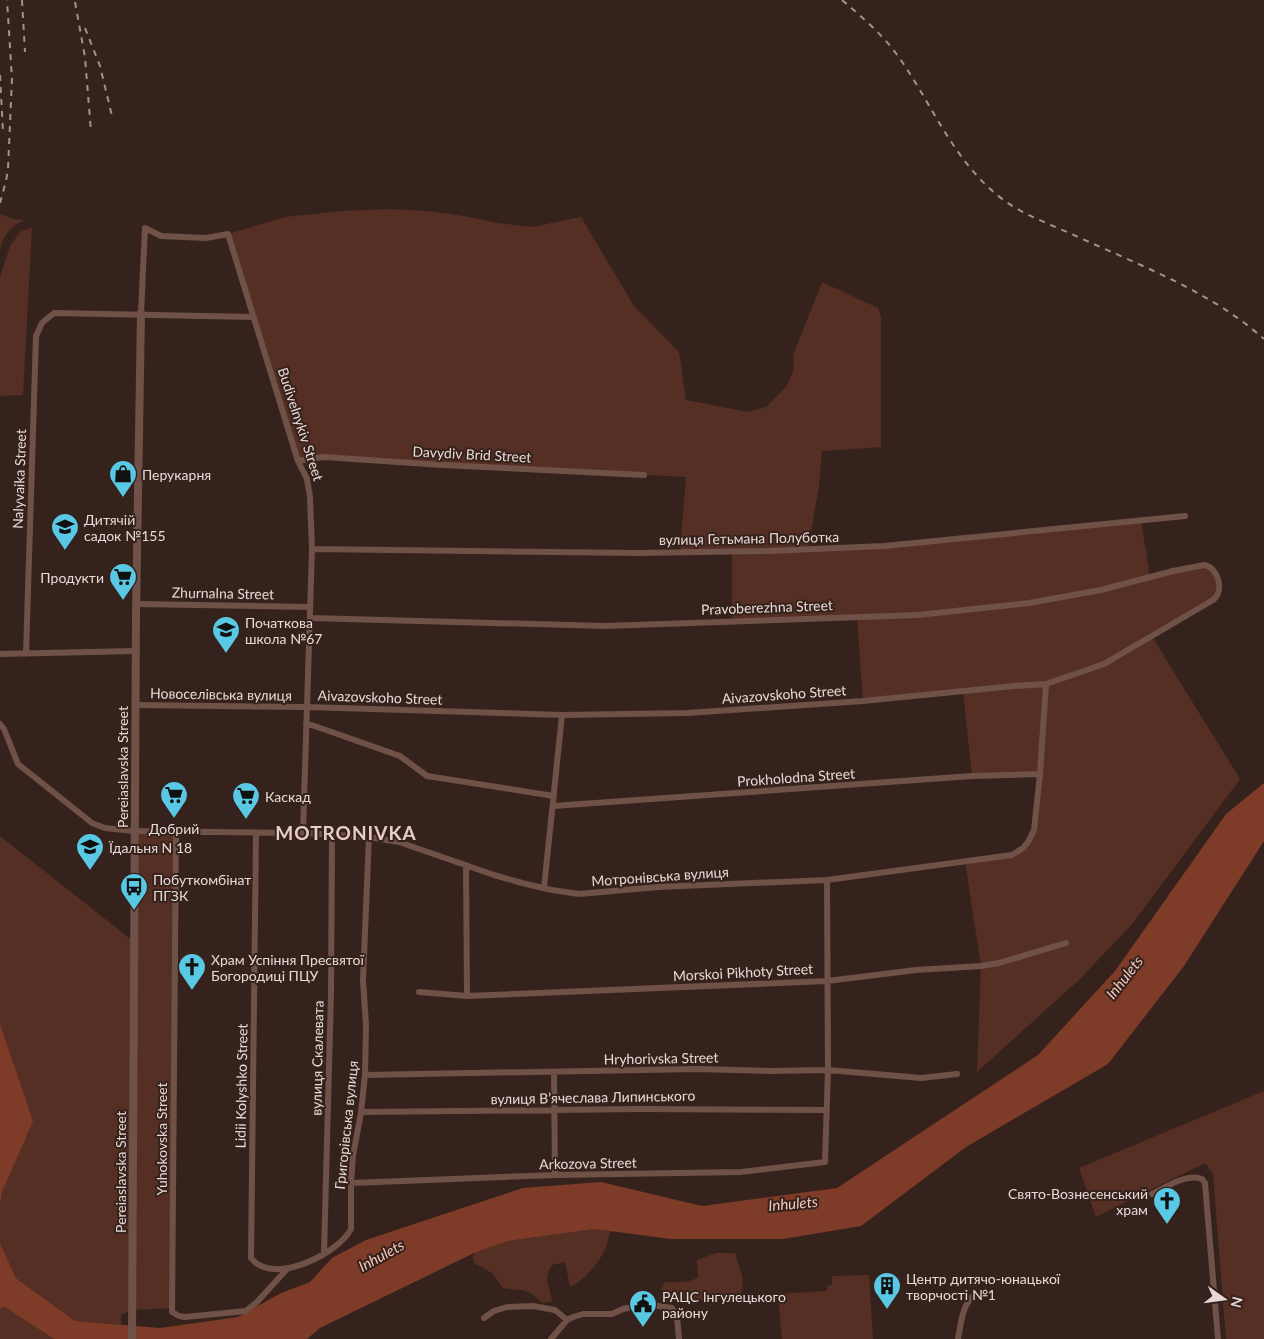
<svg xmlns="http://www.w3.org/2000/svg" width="1264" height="1339" viewBox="0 0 1264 1339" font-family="Lato,sans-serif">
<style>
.green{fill:#562f24}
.water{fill:#7e3b28}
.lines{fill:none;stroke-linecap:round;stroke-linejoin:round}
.minor{stroke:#6f5148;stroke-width:6}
.tertiary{stroke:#6f5148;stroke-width:8}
.rail{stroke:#a2918d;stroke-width:2;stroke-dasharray:6 6;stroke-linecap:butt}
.labels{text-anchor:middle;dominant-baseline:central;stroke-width:4;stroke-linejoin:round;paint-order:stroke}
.street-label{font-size:14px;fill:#e7d9d5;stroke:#36221c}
.poi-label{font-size:14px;fill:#e7d9d5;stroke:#36221c;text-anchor:start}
.water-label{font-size:15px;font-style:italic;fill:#f3c9bc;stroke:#36221c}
.district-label{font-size:19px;font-weight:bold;letter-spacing:1px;fill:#e7ccc4;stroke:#36221c}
</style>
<rect width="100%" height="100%" fill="#36221c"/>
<path class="green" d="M389,209L429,211L463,216L498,223L532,227L581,217L634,306L679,352L686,400L748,412L766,407L786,387L794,369L793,355L822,282L878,308L881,316V447L822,451L819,486L808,549L884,546L1141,520L1150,577L1204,565L1213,571L1219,595L1151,635L1240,779L1133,923L1080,979L977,1072L981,966L965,861C978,860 1001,859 1012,855C1039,846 1037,797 1040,774L972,776L963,691L863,701L857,617L732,621V551L680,552L686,477L324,457L298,461L228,234L285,217L343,211Z
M0,214L13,219L25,220C10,226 5,234 0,249Z
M32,227L23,395L0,396V277L10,246L20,232Z
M134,831L176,832L172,1308L132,1310L121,1315V1325L75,1321L16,1278L0,1243V1206L2,1192L32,1121L0,1024V836L133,941Z
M1264,1091V1339H1226L1213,1174L1205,1163L1096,1217L1079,1168Z
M594,1229L610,1231C607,1254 592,1273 573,1286H570L565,1262L552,1265C542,1280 550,1285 552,1301L543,1303C526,1287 524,1291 503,1288L492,1273L474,1263L473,1258L474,1253L508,1241Z
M716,1253H735L743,1279L741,1294L686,1303L666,1300L661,1289L665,1282H686L698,1278L697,1260Z
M869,1275L873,1339H782L778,1294L827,1291V1286L832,1285V1276Z
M5,1306L54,1339H0V1308Z"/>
<path class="water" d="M1264,783V841L1184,966L1108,1064L966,1147L861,1226L783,1239H671L594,1229L508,1241L474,1253L320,1328L307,1339H54L5,1307L0,1308V1243L16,1278L75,1321L160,1328L238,1317L281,1293L310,1282L332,1258L366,1240L523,1188L601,1182L702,1206L837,1188L1038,1055L1115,971L1226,814Z
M0,1024L33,1121L2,1192L0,1206Z"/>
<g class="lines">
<path class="minor" d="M141,313L145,228L161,236L206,238L228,234L298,461L307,479L310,497L312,549L303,833
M298,461L324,457L442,465L644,475
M312,549L638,553L768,551L884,546L1185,516
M137,604L310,607
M0,654L136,651
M26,654L36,336L42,323L54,313L253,317
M135,705L307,707L562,715L687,713L863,701L1014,686L1046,684L1104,664L1213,600C1225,591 1218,567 1204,565L1173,571L1101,590L1029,603L918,615L605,626L310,618
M306,723L400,756L427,776L554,796
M0,724L4,729L18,764L92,823L105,828L134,831L303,833L369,837L399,842L494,875L522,883L552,890L579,894L658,887L827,880L1012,855L1023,848L1028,842L1034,830L1040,774L1046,684
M553,806L972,776L1040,774
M176,832L172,1312L179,1316L185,1317L246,1311L257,1302L287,1269
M256,833L251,1258C273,1287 339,1253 351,1229V1183L353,1156L361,1112L365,1075L366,1025L363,980L369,837
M466,865L467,996
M544,888L562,715
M419,992L467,996L827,981L916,970L981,966L999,963L1066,943
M554,1072L555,1175
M365,1075L696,1069L769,1071L828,1070L921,1078L957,1074
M361,1112L640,1109L826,1110
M351,1183L555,1175L741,1172L825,1162L828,1070L827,880
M1152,1194C1166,1187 1187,1173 1202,1179L1205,1183L1218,1339
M324,1253L331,993L332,835
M484,1318L494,1311L507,1307L533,1306L555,1310L567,1320
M551,1339L567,1320L573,1317L583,1314H612L623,1309L645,1304L672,1308L677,1317L679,1339
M958,1339C961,1324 962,1305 974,1295"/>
<path class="tertiary" d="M132,1339L136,615L141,313"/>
<path class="rail" d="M22,0L25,52
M842,0C862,17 882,34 898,56C933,105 954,164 1005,201C1026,216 1052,225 1076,236C1141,266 1210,291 1264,339
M75,2L85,57L91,132
M85,28L100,66L112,116
M0,75L3,132
M0,203L6,181L8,169L12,79L7,0"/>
</g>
<defs>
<symbol id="shop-pin" viewBox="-11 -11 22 30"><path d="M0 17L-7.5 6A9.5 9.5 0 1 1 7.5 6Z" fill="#59c8e4" stroke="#36221c"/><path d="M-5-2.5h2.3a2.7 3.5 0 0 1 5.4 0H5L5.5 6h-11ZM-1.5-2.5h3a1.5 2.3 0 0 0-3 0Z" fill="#111"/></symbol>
<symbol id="school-pin" viewBox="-11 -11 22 30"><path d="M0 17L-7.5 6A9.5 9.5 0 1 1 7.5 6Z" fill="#59c8e4" stroke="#36221c"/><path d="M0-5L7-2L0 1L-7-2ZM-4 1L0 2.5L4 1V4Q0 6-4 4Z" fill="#111"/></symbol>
<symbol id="supermarket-pin" viewBox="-11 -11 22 30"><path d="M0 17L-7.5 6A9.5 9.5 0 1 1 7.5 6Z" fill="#59c8e4" stroke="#36221c"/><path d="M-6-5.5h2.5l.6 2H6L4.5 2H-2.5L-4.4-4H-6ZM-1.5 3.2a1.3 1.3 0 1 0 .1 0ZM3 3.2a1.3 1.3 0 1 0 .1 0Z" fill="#111"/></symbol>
<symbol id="bus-pin" viewBox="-11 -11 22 30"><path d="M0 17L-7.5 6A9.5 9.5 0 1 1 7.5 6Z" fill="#59c8e4" stroke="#36221c"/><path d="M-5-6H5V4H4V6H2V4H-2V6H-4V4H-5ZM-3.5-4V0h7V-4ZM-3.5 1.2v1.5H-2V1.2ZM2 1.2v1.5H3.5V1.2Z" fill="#111"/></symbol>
<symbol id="church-pin" viewBox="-11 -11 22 30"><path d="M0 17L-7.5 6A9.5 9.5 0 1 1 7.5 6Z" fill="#59c8e4" stroke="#36221c"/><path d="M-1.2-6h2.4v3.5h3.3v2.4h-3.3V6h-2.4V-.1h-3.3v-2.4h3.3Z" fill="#111"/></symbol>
<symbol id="building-pin" viewBox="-11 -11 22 30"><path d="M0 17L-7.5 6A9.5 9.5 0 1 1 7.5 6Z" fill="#59c8e4" stroke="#36221c"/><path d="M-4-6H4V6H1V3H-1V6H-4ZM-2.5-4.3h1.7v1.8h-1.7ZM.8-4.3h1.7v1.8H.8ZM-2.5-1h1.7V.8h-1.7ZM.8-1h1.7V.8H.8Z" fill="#111"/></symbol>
<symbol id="civic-pin" viewBox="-11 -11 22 30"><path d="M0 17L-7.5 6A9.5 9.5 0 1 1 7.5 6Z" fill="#59c8e4" stroke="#36221c"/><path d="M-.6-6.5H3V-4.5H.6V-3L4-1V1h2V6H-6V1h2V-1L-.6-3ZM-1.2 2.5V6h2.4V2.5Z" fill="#111"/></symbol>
</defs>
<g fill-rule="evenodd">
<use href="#shop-pin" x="107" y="458" width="32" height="43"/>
<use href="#school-pin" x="49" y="511" width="32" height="43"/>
<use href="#supermarket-pin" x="107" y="561" width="32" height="43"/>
<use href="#school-pin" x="210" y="614" width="32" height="43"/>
<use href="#supermarket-pin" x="158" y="779" width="32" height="43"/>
<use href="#supermarket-pin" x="230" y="780" width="32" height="43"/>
<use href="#school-pin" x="74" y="831" width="32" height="43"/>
<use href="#bus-pin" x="118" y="871" width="32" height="43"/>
<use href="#church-pin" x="176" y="951" width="32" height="43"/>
<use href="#church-pin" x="1151" y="1185" width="32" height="43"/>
<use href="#building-pin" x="871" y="1270" width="32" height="43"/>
<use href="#civic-pin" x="627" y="1288" width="32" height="43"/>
</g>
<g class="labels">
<g class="street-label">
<text transform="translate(301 424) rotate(72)">Budivelnykiv Street</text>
<text transform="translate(472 454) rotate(3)">Davydiv Brid Street</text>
<text transform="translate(19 479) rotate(-88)">Nalyvaika Street</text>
<text transform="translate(749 538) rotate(-1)">вулиця Гетьмана Полуботка</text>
<text transform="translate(223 593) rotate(1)">Zhurnalna Street</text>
<text transform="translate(767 607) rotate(-2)">Pravoberezhna Street</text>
<text transform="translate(221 694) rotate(1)">Новоселівська вулиця</text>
<text transform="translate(784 694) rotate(-4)">Aivazovskoho Street</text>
<text transform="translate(380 697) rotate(2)">Aivazovskoho Street</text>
<text transform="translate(122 767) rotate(-90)">Pereiaslavska Street</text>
<text transform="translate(796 777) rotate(-4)">Prokholodna Street</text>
<text transform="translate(660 876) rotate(-4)">Мотронівська вулиця</text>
<text transform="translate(743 972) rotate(-3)">Morskoi Pikhoty Street</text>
<text transform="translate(317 1058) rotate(-89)">вулиця Скалевата</text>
<text transform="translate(661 1058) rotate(-1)">Hryhorivska Street</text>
<text transform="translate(241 1086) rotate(-89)">Lidii Kolyshko Street</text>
<text transform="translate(593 1097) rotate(-1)">вулиця В’ячеслава Липинського</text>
<text transform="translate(346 1125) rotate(-84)">Григорівська вулиця</text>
<text transform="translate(161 1139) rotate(-90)">Yuhokovska Street</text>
<text transform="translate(588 1163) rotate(-1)">Arkozova Street</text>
<text transform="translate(120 1172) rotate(-90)">Pereiaslavska Street</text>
</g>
<g class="poi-label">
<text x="142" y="474">Перукарня</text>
<text x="84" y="519">Дитячій<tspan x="84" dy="16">садок №155</tspan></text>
<text x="104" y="577" text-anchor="end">Продукти</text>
<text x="245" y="622">Початкова<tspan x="245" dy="16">школа №67</tspan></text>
<text x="265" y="796">Каскад</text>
<text x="174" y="828" text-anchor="middle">Добрий</text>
<text x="109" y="847">Їдальня N 18</text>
<text x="153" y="879">Побуткомбінат<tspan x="153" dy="16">ПГЗК</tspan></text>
<text x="211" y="959">Храм Успіння Пресвятої<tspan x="211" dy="16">Богородиці ПЦУ</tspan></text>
<text x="1148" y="1193" text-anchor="end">Свято-Вознесенський<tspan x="1148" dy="16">храм</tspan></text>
<text x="906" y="1278">Центр дитячо-юнацької<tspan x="906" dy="16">творчості №1</tspan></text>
<text x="662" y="1296">РАЦС Інгулецького<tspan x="662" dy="16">району</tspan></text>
</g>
<g class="water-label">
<text transform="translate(1124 977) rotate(-52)">Inhulets</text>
<text transform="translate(793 1203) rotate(-5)">Inhulets</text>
<text transform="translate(381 1255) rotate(-29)">Inhulets</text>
</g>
<g class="district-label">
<text x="346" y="832">MOTRONIVKA</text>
</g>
</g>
<g transform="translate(1224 1299) rotate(104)" stroke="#36221c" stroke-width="4" paint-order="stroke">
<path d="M0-4L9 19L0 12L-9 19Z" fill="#e7d9d5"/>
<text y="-8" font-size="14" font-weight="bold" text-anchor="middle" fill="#e7d9d5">N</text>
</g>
</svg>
